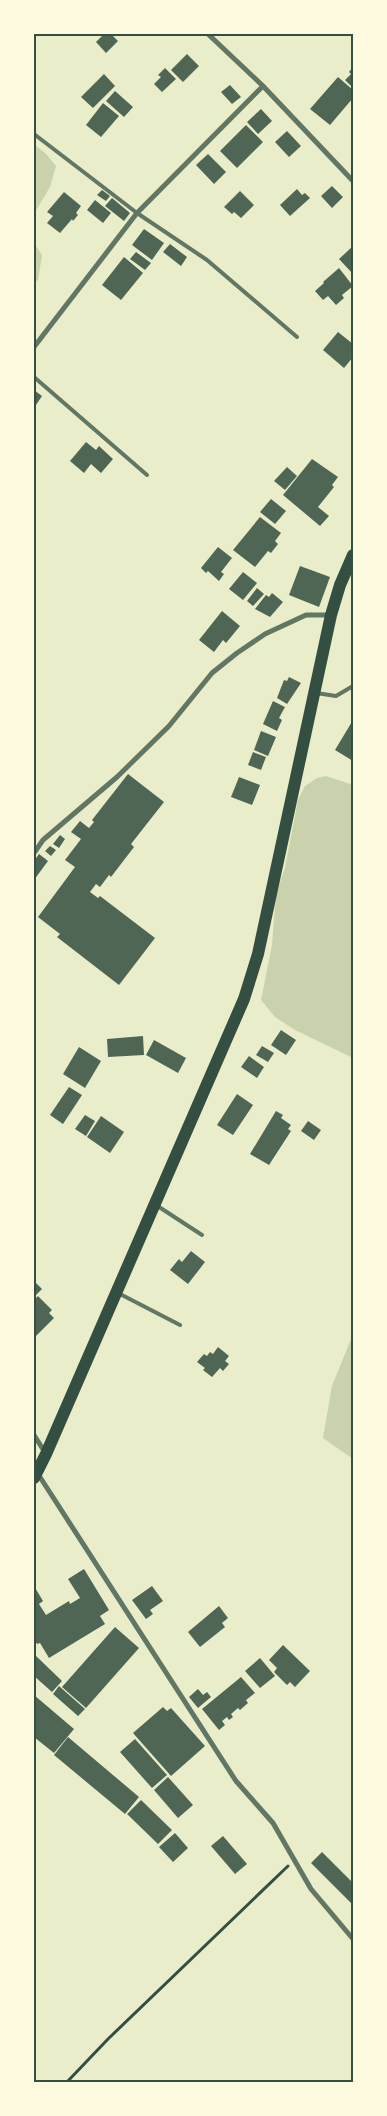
<svg xmlns="http://www.w3.org/2000/svg" width="387" height="2116" viewBox="0 0 387 2116" font-family="'Golos Text',sans-serif">
<style>
.green{fill:#cad2ad}
.building{fill:#4f6655}
.lines{fill:none;stroke-linecap:round;stroke-linejoin:round}
.path{stroke:#344e41;stroke-width:3}
.service{stroke:#617663;stroke-width:4}
.minor{stroke:#617663;stroke-width:5}
.primary{stroke:#344e41;stroke-width:12}
.neatline{fill:none;stroke:#344e41;stroke-width:2}
</style>
<rect width="100%" height="100%" fill="#e9edc9"/>
<path class="green" d="M34,144L46,154L56,166L50,187L34,214Z
M34,243L42,255L38,280L34,284Z
M326,776L353,785V1058L295,1030L275,1017L261,1000L272,945L276,894L285,868L298,800L305,786L317,778Z
M353,1334V1459L323,1438L332,1386Z"/>
<path class="building" d="M104,34H111L118,41L106,53L96,42Z
M187,54L199,66L183,82L171,70Z
M353,67V88L345,80L351,74L349,72Z
M165,68L176,79L162,92L154,84L161,77L158,75Z
M104,74L115,86L93,108L81,97Z
M338,77L353,90V98L330,125L310,109Z
M230,85L241,97L232,104L221,92Z
M115,91L133,107L124,117L106,101Z
M103,103L119,116L101,137L86,125Z
M261,109L272,121L258,134L247,122Z
M246,125L263,142L237,168L220,151Z
M287,131L301,146L289,157L275,142Z
M208,154L226,172L214,184L196,165Z
M332,186L343,197L332,208L321,196Z
M297,189L302,195L305,193L310,198L290,216L280,205Z
M102,190L110,196L106,201L97,195Z
M240,191L254,205L241,218L234,212L232,214L224,207Z
M64,192L81,206L76,213L78,215L73,221L72,219L60,233L47,223L53,216L47,212Z
M112,198L130,213L124,221L105,206Z
M95,200L111,213L103,223L87,210Z
M144,229L164,243L152,260L132,245Z
M170,244L187,257L181,266L163,252Z
M353,246V274L339,259Z
M136,252L151,263L145,270L130,259Z
M124,257L143,273L121,300L102,285Z
M339,268L353,286L342,295L344,298L336,305L328,296L323,300L315,291L324,283L323,282Z
M338,332L353,344V357L344,368L323,350Z
M34,390L42,396L34,408Z
M86,442L96,450L99,446L113,459L101,473L91,464L84,473L70,461Z
M312,459L338,477L332,485L334,487L318,507L329,516L320,526L283,495Z
M287,467L297,476L285,490L274,481Z
M271,499L286,511L275,524L260,512Z
M260,517L281,533L275,541L278,544L271,553L268,551L255,567L233,550Z
M218,547L232,558L221,572L224,574L219,581L208,571L206,573L201,568Z
M300,566L330,577L319,607L289,595Z
M243,572L257,583L243,600L229,589Z
M257,588L264,594L253,606L247,601Z
M272,593L283,602L270,617L255,609L266,595L269,597Z
M222,611L240,626L226,643L223,640L214,652L199,640Z
M289,677L301,683L287,704L277,698L284,680L287,681Z
M273,701L285,707L279,718L282,720L277,731L263,724Z
M353,720V761L335,750Z
M261,731L276,737L268,756L254,750Z
M253,752L266,757L261,770L248,765Z
M128,774L164,802L131,844L134,847L111,877L109,875L100,887L96,884L90,892L98,898L100,896L155,938L119,985L57,937L60,934L38,917L75,867L65,860L81,839L71,832L80,821L89,828L94,822L92,820Z
M239,777L260,785L252,805L231,797Z
M60,835L65,839L59,848L53,844Z
M50,846L56,850L51,856L45,851Z
M39,854L48,861L34,880V861Z
M281,1030L296,1040L286,1055L271,1045Z
M143,1036L144,1055L108,1057L107,1039Z
M154,1040L186,1058L178,1073L146,1055Z
M262,1046L274,1053L268,1062L256,1055Z
M79,1047L101,1061L85,1088L63,1074Z
M249,1056L264,1067L257,1078L241,1067Z
M69,1087L82,1095L63,1124L50,1115Z
M237,1094L253,1105L233,1135L217,1125Z
M276,1111L283,1115L281,1118L291,1125L288,1129L291,1131L269,1165L250,1154Z
M85,1115L95,1121L86,1136L75,1129Z
M101,1116L124,1132L110,1153L87,1137Z
M308,1121L321,1130L314,1140L301,1131Z
M191,1251L205,1262L188,1284L170,1270L179,1259L182,1262Z
M34,1281L42,1289L34,1297Z
M38,1296L52,1310L49,1313L54,1318L34,1338V1300Z
M218,1347L229,1356L225,1361L229,1364L223,1371L220,1368L212,1377L203,1370L205,1368L197,1362L204,1354L207,1356L210,1352L213,1354Z
M84,1569L109,1610L100,1616L105,1624L49,1658L40,1643L37,1644L34,1639V1586L43,1601L39,1604L46,1615L69,1601L70,1604L80,1598L68,1579Z
M152,1586L163,1601L150,1610L153,1614L146,1619L132,1600Z
M219,1606L228,1618L222,1623L225,1627L200,1647L188,1632Z
M115,1627L139,1648L86,1708L62,1687Z
M283,1645L310,1671L295,1687L290,1682L287,1685L274,1672L277,1668L269,1660Z
M34,1654L62,1681L52,1692L34,1676Z
M260,1658L275,1676L260,1688L245,1671Z
M241,1677L255,1693L246,1700L248,1703L240,1710L238,1708L231,1714L233,1717L229,1720L227,1717L222,1721L225,1725L219,1730L202,1709Z
M59,1686L85,1709L78,1716L53,1694Z
M198,1689L203,1695L207,1692L211,1697L198,1708L189,1697Z
M34,1695L74,1729L54,1753L34,1737Z
M163,1707L167,1711L171,1708L205,1746L171,1776L133,1733Z
M68,1737L139,1797L125,1814L54,1755Z
M135,1739L167,1775L152,1788L120,1752Z
M168,1777L193,1805L178,1818L154,1790Z
M141,1800L172,1830L158,1844L127,1814Z
M175,1833L188,1848L173,1862L159,1847Z
M223,1836L247,1864L235,1874L211,1846Z
M322,1852L353,1883V1905L311,1863Z"/>
<g class="lines">
<path class="path" d="M67,2082L108,2039L288,1866"/>
<path class="service" d="M34,134L137,213L207,260L297,337
M34,377L147,475
M316,693L336,696L353,686
M156,1205L202,1235
M120,1294L180,1325"/>
<path class="minor" d="M208,34L263,86L353,181
M34,347L137,213L263,86
M34,853L43,840L117,777L169,726L212,673L237,653L265,634L306,615H330
M34,1435L46,1454
M38,1474L236,1781L273,1823L311,1889L353,1939"/>
<path class="primary" d="M34,1478L46,1454L244,999L258,954L331,615L340,585L353,555"/>
</g>
<rect width="387" height="2116" fill="none" stroke="#fefae0" stroke-width="70"/>
<rect x="35" y="35" width="317" height="2046" class="neatline"/>
</svg>
